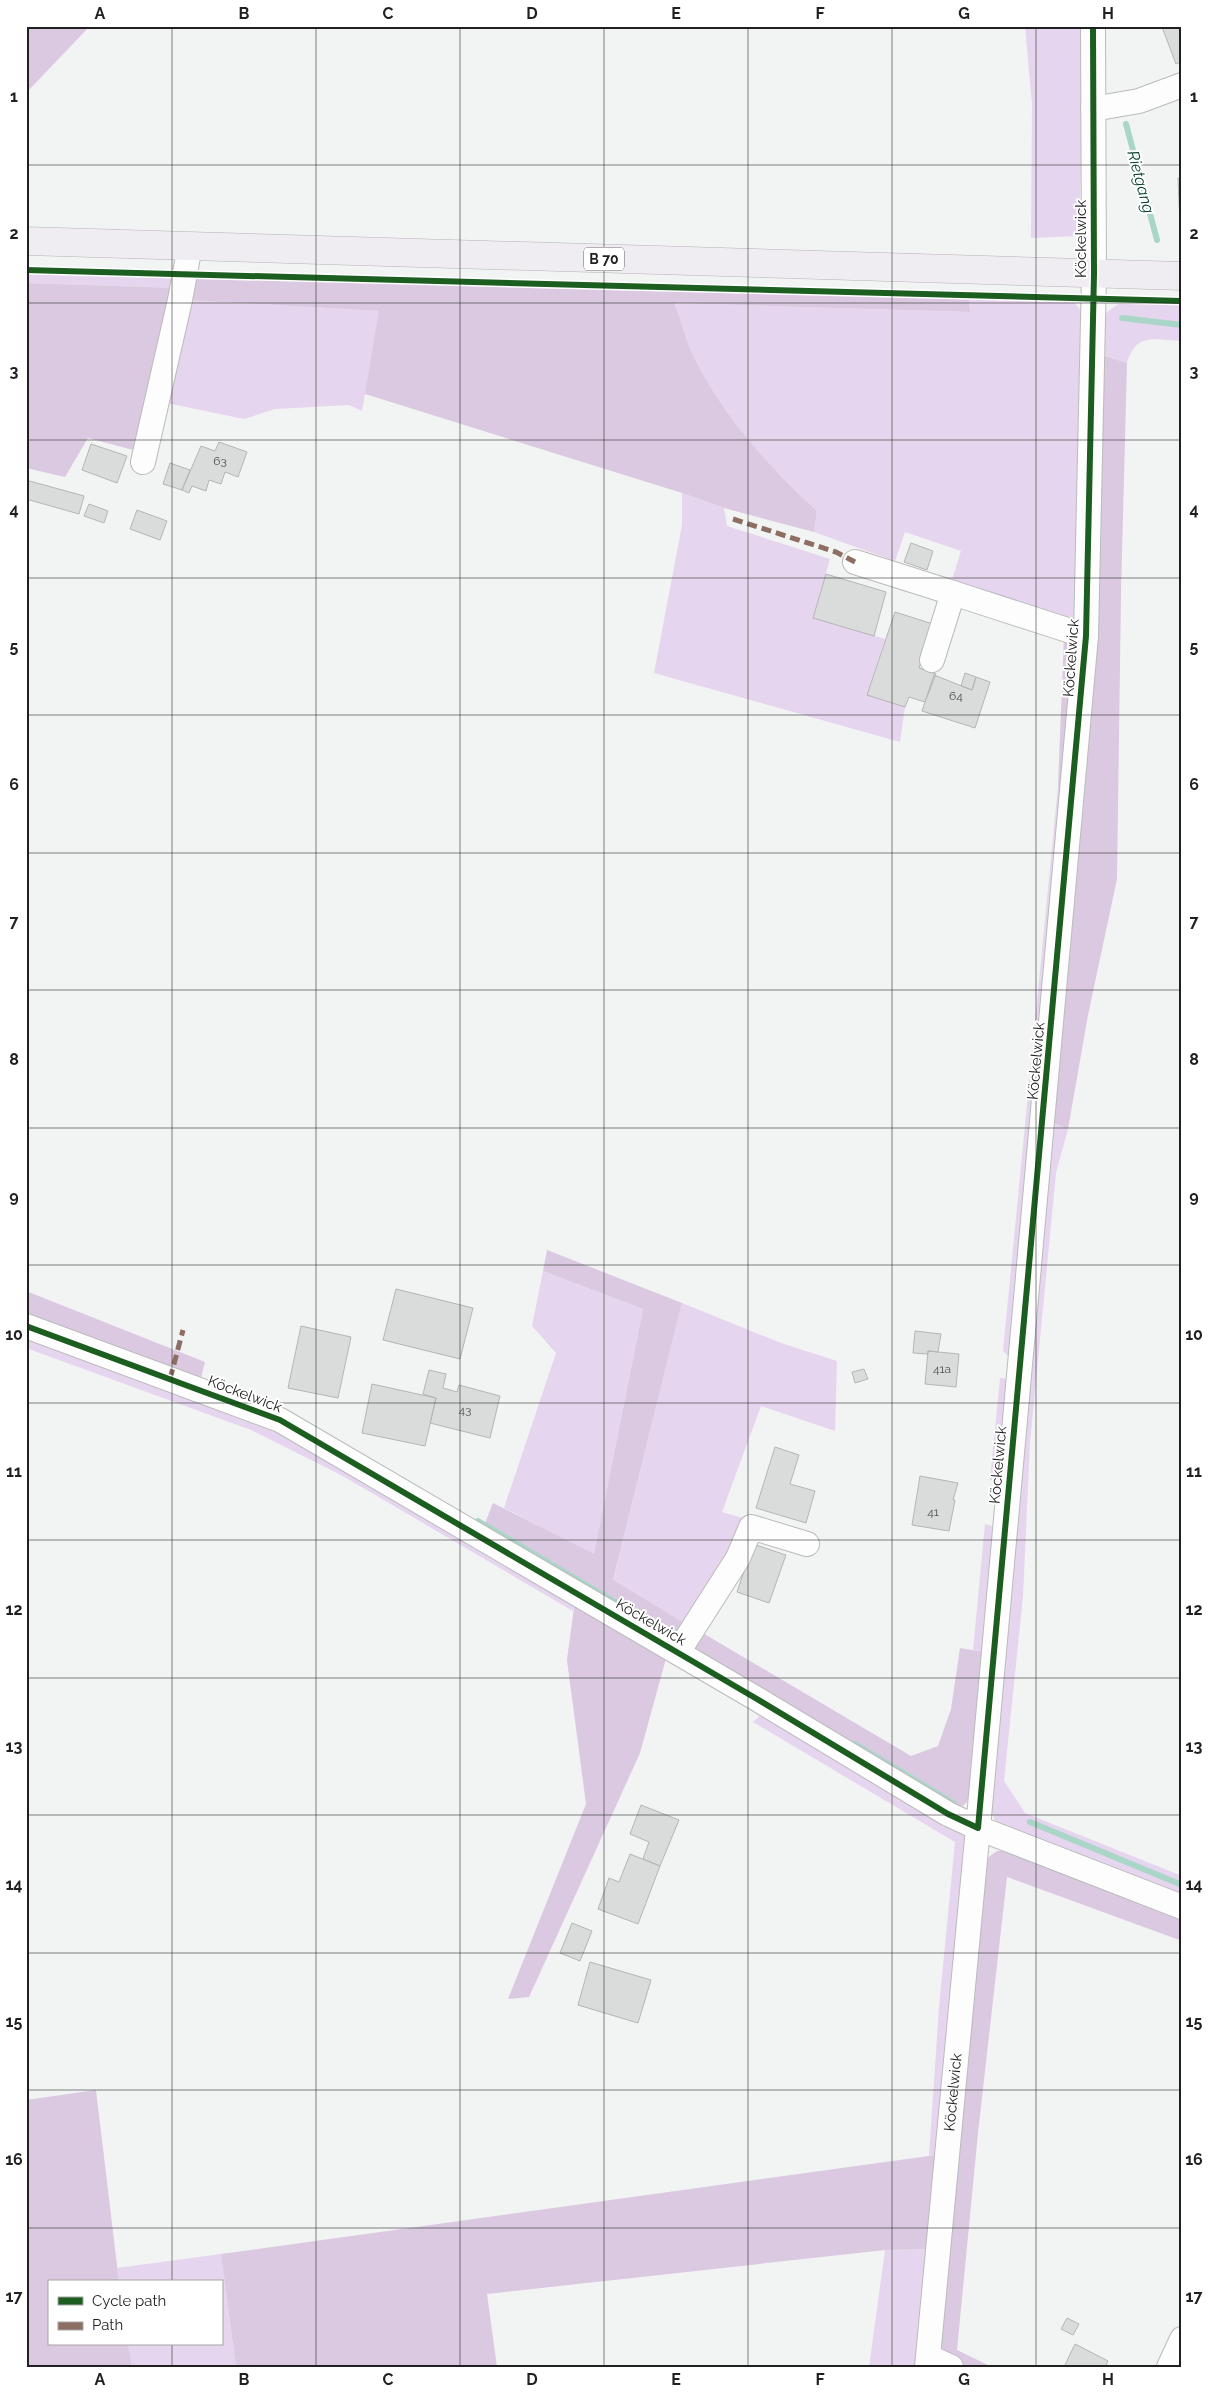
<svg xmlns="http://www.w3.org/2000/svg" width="1208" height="2393" viewBox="0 0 1208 2393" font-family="Raleway,sans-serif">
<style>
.green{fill:#e6d5ee}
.forest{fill:#dac9e1}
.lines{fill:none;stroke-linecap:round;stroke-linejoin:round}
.stream{stroke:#a9d6c7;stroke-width:6}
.building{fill:#dadbdb;stroke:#b4b5b5}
.minor-casing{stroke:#babbbb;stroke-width:26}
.major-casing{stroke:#b7b2b9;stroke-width:29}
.minor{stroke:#fdfdfd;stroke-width:24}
.major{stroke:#efedf1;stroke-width:28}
.quiet{stroke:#8d6e63;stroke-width:5;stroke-dasharray:10 5;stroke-linecap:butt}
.cycleway-casing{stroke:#fff;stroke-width:9}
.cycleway{stroke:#1b5e20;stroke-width:6}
.grid{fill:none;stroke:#1f201f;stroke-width:1;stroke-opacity:0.55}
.labels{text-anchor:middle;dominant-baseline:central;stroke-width:4;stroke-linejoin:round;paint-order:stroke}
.number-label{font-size:12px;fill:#4e4f4e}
.shield{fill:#fff;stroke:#626362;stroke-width:1}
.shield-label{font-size:14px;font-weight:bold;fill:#1f201f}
.street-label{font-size:15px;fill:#1f201f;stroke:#fff}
.water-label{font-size:16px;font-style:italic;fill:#084133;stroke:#fff}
.neatline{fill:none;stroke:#1f201f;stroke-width:2}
.grid-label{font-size:16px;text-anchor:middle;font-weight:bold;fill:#1f201f}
</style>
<rect width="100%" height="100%" fill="#f2f3f3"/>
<path class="green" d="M1025,26H1084L1079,236L1031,238L1032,104Z
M26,266L173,271L178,276L177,288L26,283Z
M969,295L1070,300L1075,303L1081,311L1076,620L1065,623L950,586L961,551L905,532L895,561L814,532L817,511C769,467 723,416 694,357C685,340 680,320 674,303L970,312Z
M187,300L380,311L362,411L349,405L275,409L244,419L162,402Z
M1118,304H1182V341C1155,340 1136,332 1127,363L1099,354L1103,315Z
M682,493L724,508L727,526L830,559L813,617L885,639L867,694L905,707L900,742L654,673L682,525Z
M1058,786L1067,787L1011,1359L1003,1351Z
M1051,1122L1068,1129L1056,1173L1030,1443L1023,1596L1004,1781L1025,1813L1182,1876V1900L1004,1827L995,1821L991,1810Z
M543,1271L643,1309L594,1555L504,1508L556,1353L532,1326Z
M682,1303L781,1343L837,1361L835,1431L761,1406L722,1512L743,1518L731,1554L686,1624L613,1581Z
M26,1333L248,1415L575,1600L573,1611L341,1475L251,1430L26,1348Z
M1000,1378L1012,1379L1000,1482L990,1480Z
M985,1524L998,1528L984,1652L973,1650Z
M762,1714L968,1837L939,2156H929L939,2007L955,1842L753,1722Z
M929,2249L918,2367H869L885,2250Z
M221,2254L236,2367H132L128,2344H221V2282H119L117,2268Z"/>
<path class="forest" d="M26,26H90L26,93Z
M197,272L969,295L970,312L674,303C681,320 685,340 694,357C723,416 769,467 817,511L814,532L724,508L682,493L365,394L379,311L187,300Z
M26,283L177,288L137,451L88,438L65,477L26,468Z
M1099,354L1127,363L1121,592L1117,879L1088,1015L1068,1129L1051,1122L1089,738L1101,470Z
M1064,636L1073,642L1075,646L1067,787L1058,786Z
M547,1250L682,1303L613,1580L686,1624L674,1643L482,1531L493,1503L594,1554L643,1309L543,1271Z
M26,1291L205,1362L200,1382L26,1318Z
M575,1600L667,1655L640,1753L529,1997L508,1999L586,1804L567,1660Z
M701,1632L911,1756L938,1746L951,1709L960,1648L984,1652L971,1792C968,1800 966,1807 957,1808L688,1653Z
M997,1851H1012L1182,1915V1941L1007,1877L978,2133L957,2350L992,2367C967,2367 957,2369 941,2347L982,1872L986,1859Z
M96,2090L119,2282H49V2344H128L132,2367H26V2100Z
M929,2156H939L929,2249L885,2250L487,2294L497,2367H236L221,2254Z"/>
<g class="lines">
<path class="stream" d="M1126,124L1157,240
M1122,318L1182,325
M478,1521L647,1621
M855,1744L953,1803
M1030,1822L1182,1885"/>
</g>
<path class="building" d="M1182,26V61L1176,64L1162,27Z
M1178,178H1182V223H1180Z
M219,442L247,452L238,477L225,472L221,484L209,480L206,491L192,486L189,493L182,490L201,446L215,451Z
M91,444L127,456L117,483L82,470Z
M170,463L190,470L182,490L163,484Z
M26,480L84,496L79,514L26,499Z
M89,504L108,511L104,523L84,516Z
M137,510L167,521L160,540L130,529Z
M911,543L933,551L927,570L904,562Z
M826,574L886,592L874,636L813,618Z
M895,612L933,624L919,668L936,674L925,702L909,697L905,707L867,695Z
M965,673L976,677L972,690L961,686Z
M934,675L972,690L976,677L990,682L975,728L922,711Z
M396,1289L473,1308L460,1359L383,1340Z
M301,1326L351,1337L338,1398L288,1388Z
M915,1331L941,1334L938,1352L928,1351V1354L913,1353Z
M928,1351L959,1354L956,1387L925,1384Z
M864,1369L868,1379L855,1383L852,1372Z
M429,1370L446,1374L443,1388L457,1392L459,1385L500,1396L490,1438L430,1423L436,1398L423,1394Z
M372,1384L436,1398L425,1446L362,1433Z
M775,1447L799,1455L790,1484L815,1491L806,1523L756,1508Z
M920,1476L958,1483L953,1500H955L949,1531L912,1525Z
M753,1544L786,1555L769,1603L737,1592Z
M641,1805L679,1820L660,1866L643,1859L649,1842L630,1834Z
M630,1854L660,1866L638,1924L598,1909L609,1878L619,1882Z
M572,1923L592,1931L580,1961L560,1953Z
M590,1962L651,1980L638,2023L578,2005Z
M1067,2318L1079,2324L1073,2335L1061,2329Z
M1075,2344L1108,2361L1105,2367H1064Z"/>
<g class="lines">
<defs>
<g id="minor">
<path d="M1093,109L1139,101L1182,85"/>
<path d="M143,462L180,300L190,246"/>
<path d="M855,562L953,593"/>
<path d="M932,660L953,593L1086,636"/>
<path d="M26,1326L280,1420L757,1699L948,1814L978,1828L1086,636L1094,274L1093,26"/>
<path d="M678,1652L738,1558L751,1527L807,1544"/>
<path d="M929,2357L951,2367"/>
<path id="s1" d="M927,2367L978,1828L1182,1907"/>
<path d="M1169,2367L1182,2339"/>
</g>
<path id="major" d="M26,241L1182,276"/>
</defs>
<use href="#minor" class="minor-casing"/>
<use href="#major" class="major-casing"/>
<use href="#minor" class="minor"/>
<use href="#major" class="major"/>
<path class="quiet" d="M733,519L836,552L855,562
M170,1379L183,1330"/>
<defs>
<path id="cycleway" d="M26,270L1182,301
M26,1326L280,1420L757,1699L948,1814L978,1828L1086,636L1094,274L1093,26"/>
</defs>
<use href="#cycleway" class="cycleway-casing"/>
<use href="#cycleway" class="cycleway"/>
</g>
<path class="grid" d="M172,26V2282M316,26V2367M460,26V2367M604,26V2367M748,26V2367M892,26V2367M1036,26V2367M26,165H1182M26,303H1182M26,440H1182M26,578H1182M26,715H1182M26,853H1182M26,990H1182M26,1128H1182M26,1265H1182M26,1403H1182M26,1540H1182M26,1678H1182M26,1815H1182M26,1953H1182M26,2090H1182M26,2228H1182M172,2344V2367"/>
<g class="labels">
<g class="number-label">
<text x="220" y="461">63</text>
<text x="956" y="696">64</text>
<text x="942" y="1369">41a</text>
<text x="465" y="1410">43</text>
<text x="933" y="1512">41</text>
</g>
<rect class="shield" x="584" y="247.5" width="40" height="23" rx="4"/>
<g class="shield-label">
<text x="604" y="259">B 70</text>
</g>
<g class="street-label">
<text transform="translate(1081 239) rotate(-90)">Köckelwick</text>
<text transform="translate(1071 658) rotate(-86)">Köckelwick</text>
<text transform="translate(1036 1061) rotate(-85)">Köckelwick</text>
<text transform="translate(245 1394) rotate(21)">Köckelwick</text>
<text transform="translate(998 1465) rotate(-85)">Köckelwick</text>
<text transform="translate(651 1622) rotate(30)">Köckelwick</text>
<text stroke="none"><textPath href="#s1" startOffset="276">Köckelwick</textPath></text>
</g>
<g class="water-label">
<text transform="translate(1141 182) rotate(75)">Rietgang</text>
</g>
</g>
<rect width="1208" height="2393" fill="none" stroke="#ffffff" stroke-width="55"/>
<rect x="48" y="2280" width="175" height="65" fill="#ffffff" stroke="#a5a6a5"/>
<rect x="58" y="2297" width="25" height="8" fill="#1b5e20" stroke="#a5a6a5"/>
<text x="92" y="2306" font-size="15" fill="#1f201f">Cycle path</text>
<rect x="58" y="2322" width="25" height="8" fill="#8d6e63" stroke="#a5a6a5"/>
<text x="92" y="2330" font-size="15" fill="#1f201f">Path</text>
<rect x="28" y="28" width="1152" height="2338" class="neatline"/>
<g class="grid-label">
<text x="100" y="19">A</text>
<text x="244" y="19">B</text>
<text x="388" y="19">C</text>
<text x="532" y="19">D</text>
<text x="676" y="19">E</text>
<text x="820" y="19">F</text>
<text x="964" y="19">G</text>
<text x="1108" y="19">H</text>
<text x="14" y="102">1</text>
<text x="1194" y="102">1</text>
<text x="14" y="239">2</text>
<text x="1194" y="239">2</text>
<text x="14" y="377">3</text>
<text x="1194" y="377">3</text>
<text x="14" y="515">4</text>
<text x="1194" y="515">4</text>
<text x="14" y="652">5</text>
<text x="1194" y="652">5</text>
<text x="14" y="790">6</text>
<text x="1194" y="790">6</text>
<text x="14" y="927">7</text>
<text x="1194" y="927">7</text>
<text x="14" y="1065">8</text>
<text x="1194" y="1065">8</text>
<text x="14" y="1202">9</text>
<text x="1194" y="1202">9</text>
<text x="14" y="1340">10</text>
<text x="1194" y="1340">10</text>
<text x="14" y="1477">11</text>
<text x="1194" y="1477">11</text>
<text x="14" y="1615">12</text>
<text x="1194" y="1615">12</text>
<text x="14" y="1752">13</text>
<text x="1194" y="1752">13</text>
<text x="14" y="1890">14</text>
<text x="1194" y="1890">14</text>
<text x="14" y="2027">15</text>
<text x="1194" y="2027">15</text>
<text x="14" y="2165">16</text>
<text x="1194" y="2165">16</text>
<text x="14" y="2302">17</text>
<text x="1194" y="2302">17</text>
<text x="100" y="2385">A</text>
<text x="244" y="2385">B</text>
<text x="388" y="2385">C</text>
<text x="532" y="2385">D</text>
<text x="676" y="2385">E</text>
<text x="820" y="2385">F</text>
<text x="964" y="2385">G</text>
<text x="1108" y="2385">H</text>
</g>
</svg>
